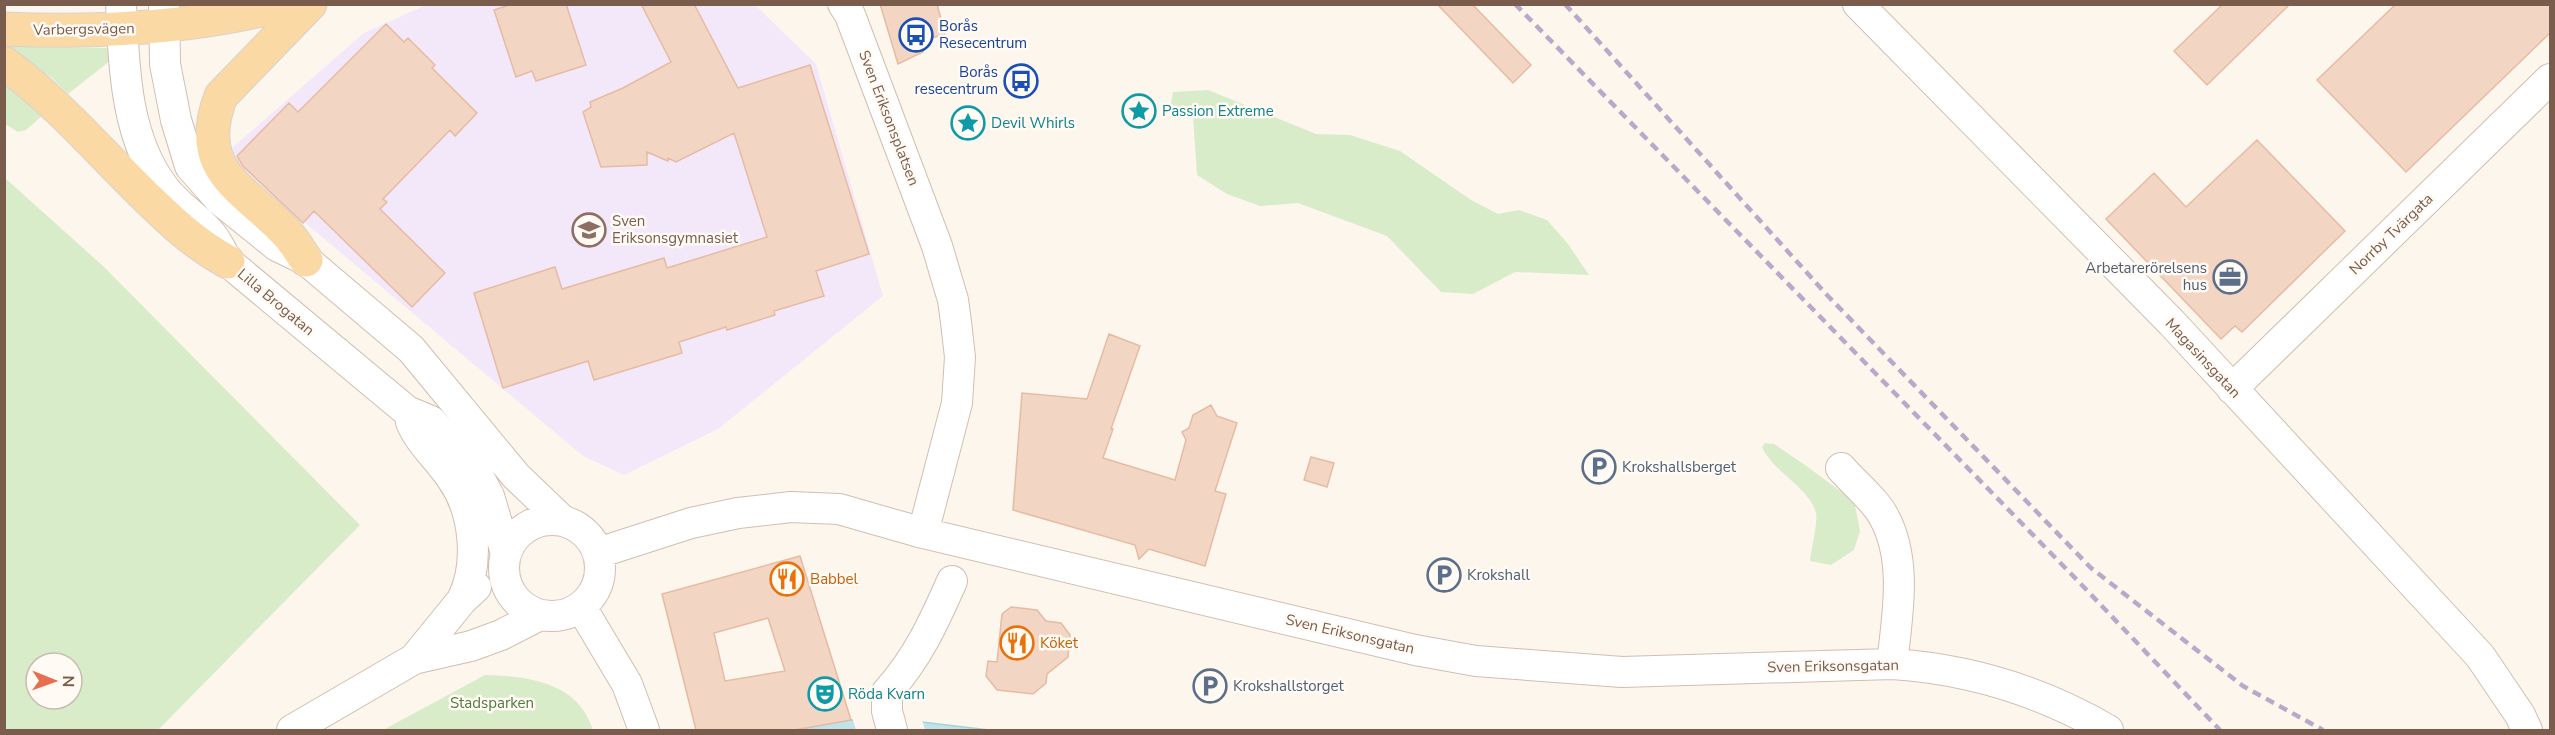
<svg xmlns="http://www.w3.org/2000/svg" width="2555" height="735" viewBox="0 0 2555 735" font-family="'Nunito Sans',sans-serif">
<style>
.education{fill:#f3e8fa}
.green{fill:#d8ecc9;fill-rule:evenodd}
.water{fill:#bfe3e8;stroke:#a5d3da;stroke-width:1.5}
.pier{fill:#fdf6ec}
.building{fill:#f3d5c3;stroke:#e6bba3;stroke-width:1.5;fill-rule:evenodd}
.lines{fill:none;stroke-linecap:round;stroke-linejoin:round}
.minor-casing{stroke:#d1beb0;stroke-width:32}
.major-casing{stroke:#dad1cd;stroke-width:35}
.minor{stroke:#fff;stroke-width:30}
.major{stroke:#fbd9a5;stroke-width:33}
.rail{stroke:#b9a8c9;stroke-width:4.5;stroke-dasharray:9 6;stroke-linecap:butt}
.labels{text-anchor:middle;dominant-baseline:central;stroke-width:5;stroke-linejoin:round;paint-order:stroke}
.transit-label{font-size:15px;fill:#164399;stroke:#fffaf3;text-anchor:start}
.street-label{font-size:15px;fill:#7a5c4d;stroke:#fffaf3}
.culture-label{font-size:15px;fill:#0d838f;stroke:#fffaf3;text-anchor:start}
.education-label{font-size:15px;fill:#785e54;stroke:#fffaf3;text-anchor:start}
.service-label{font-size:15px;fill:#4e5e75;stroke:#fffaf3;text-anchor:start}
.food-label{font-size:15px;fill:#c56008;stroke:#fffaf3;text-anchor:start}
.park-label{font-size:15px;fill:#537a41;stroke:#fffaf3}
</style>
<rect width="100%" height="100%" fill="#fdf6ec"/>
<path class="education" d="M426,5H755L816,64L883,296L718,429L624,475L583,456L235,164L232,148L364,33Z"/>
<path class="green" d="M4,46L111,48V60L68,94L52,78Z
M4,77L44,114L26,130L18,132L5,124Z
M1208,90L1316,134L1350,135L1400,151L1471,200L1498,214L1519,210L1547,220L1568,244L1589,275L1515,272L1473,294L1441,292L1387,236L1298,203L1260,206L1227,194L1197,175L1193,116L1169,113L1173,92Z
M5,178L103,266L360,525L158,730H5ZM36,663H72V699H36Z
M1765,443L1774,444L1805,465L1843,493L1855,505L1860,531L1854,550L1831,565L1810,561C1811,549 1818,524 1816,513C1810,488 1773,472 1762,447Z
M485,675C529,676 578,682 593,730H383Z"/>
<path class="water" d="M851,720L922,722L989,730H794Z"/>
<path class="pier" d="M852,717L922,719L925,730H856Z"/>
<path class="building" d="M512,4H566L586,65L536,81L532,71L516,77L494,10Z
M641,4H694L738,88L810,65L869,254L816,271L824,296L774,311L775,315L727,330L726,327L679,342L682,353L594,380L588,361L503,388L474,293L555,267L562,289L664,258L667,268L767,237L734,133L676,162L668,158V161L647,152V165L601,167L583,112L591,107L590,102L623,88L671,62Z
M880,4H937L945,34L919,42L923,52L898,64Z
M1437,4H1472L1531,65L1513,83Z
M2223,4H2290L2207,85L2174,51Z
M2396,4H2550V33L2406,172L2317,80Z
M386,24L404,42L408,38L435,65L432,68L477,113L455,136L450,130L383,199L387,202L380,209L445,273L412,307L314,211L303,223L243,166L237,156L289,103L298,112Z
M2257,140L2345,231L2242,332L2235,326L2221,339L2106,219L2154,173L2186,207Z
M1109,334L1140,346L1111,429H1113L1103,458L1175,480L1186,440L1182,432L1189,428L1193,415L1211,405L1217,416L1237,423L1215,491L1226,494L1205,566L1149,549L1139,559L1135,545L1013,510L1022,393L1087,399Z
M1311,457L1334,463L1327,487L1304,480Z
M800,556L851,720L794,730H696L662,594ZM768,618L785,671L725,681L714,633Z
M1011,607L1037,610L1046,621L1061,623L1070,635L1068,657L1047,674L1046,683L1033,694L997,690L986,676L988,661L997,662L1002,614Z"/>
<g class="lines">
<defs>
<path id="minor" d="M121,4C124,66 125,138 165,189C178,206 198,218 211,234C218,242 222,253 228,262L407,411L431,421L476,472L489,496L506,553
M164,4L165,64L176,120L190,166L220,200L277,246L306,260L411,349L516,476L563,521
M843,4L850,15L937,246L953,300L956,322L960,357L957,403L923,533
M1858,4L2172,323L2480,656L2520,715L2527,730
M2232,389L2550,79
M411,422C420,444 439,459 452,479C475,512 480,564 462,600
M1841,468C1854,483 1876,501 1884,517C1908,561 1897,617 1892,664
M504 568a48 48 0 1 1 96 0a48 48 0 1 1-96 0Z
M598,553L691,523L738,513L791,507L839,509L923,533L1415,650L1476,661L1622,672L1892,664C1969,669 2041,691 2108,730
M581,607L627,684L644,730
M414,659L462,600L476,587
M292,730L414,659L471,646L501,635L540,615
M892,730L887,711V692C917,659 934,622 952,581"/>
<path id="major" d="M4,29C98,33 194,29 285,4
M4,63C55,100 97,149 142,193C170,220 193,243 228,262
M306,260C301,253 296,244 290,237C248,189 191,174 221,96L310,4"/>
</defs>
<use href="#minor" class="minor-casing"/>
<use href="#major" class="major-casing"/>
<use href="#minor" class="minor"/>
<use href="#major" class="major"/>
<path class="rail" d="M1515,4L2079,582L2220,730
M1565,4L1827,295L2091,568L2243,686L2323,730"/>
</g>
<defs>
<symbol id="bus-ring" viewBox="-11 -11 22 22"><circle r="9.5" fill="#fffaf3" stroke="#1a4fb4" stroke-width="1.5"/><path d="M-5-6H5V4H4V6H2V4H-2V6H-4V4H-5ZM-3.5-4V0h7V-4ZM-3.5 1.2v1.5H-2V1.2ZM2 1.2v1.5H3.5V1.2Z" fill="#1a4fb4"/></symbol>
<symbol id="sight-ring" viewBox="-11 -11 22 22"><circle r="9.5" fill="#fffaf3" stroke="#0f9aa8" stroke-width="1.5"/><path d="M0-6L1.8-2.2L6-1.7L2.9 1.2L3.7 5.4L0 3.3L-3.7 5.4L-2.9 1.2L-6-1.7L-1.8-2.2Z" fill="#0f9aa8"/></symbol>
<symbol id="school-ring" viewBox="-11 -11 22 22"><circle r="9.5" fill="#fffaf3" stroke="#8d6e63" stroke-width="1.5"/><path d="M0-5L7-2L0 1L-7-2ZM-4 1L0 2.5L4 1V4Q0 6-4 4Z" fill="#8d6e63"/></symbol>
<symbol id="office-ring" viewBox="-11 -11 22 22"><circle r="9.5" fill="#fffaf3" stroke="#5c6f8a" stroke-width="1.5"/><path d="M-6-3h4V-5.5h4V-3h4V5H-6ZM-1-4.5V-3h2v-1.5ZM-6 0V1H6V0Z" fill="#5c6f8a"/></symbol>
<symbol id="parking-ring" viewBox="-11 -11 22 22"><circle r="9.5" fill="#fffaf3" stroke="#5c6f8a" stroke-width="1.5"/><path d="M-3.5-5.5H1a3.5 3.5 0 0 1 0 7H-1V5.5H-3.5ZM-1-3.4V-.6H.8a1.4 1.4 0 0 0 0-2.8Z" fill="#5c6f8a"/></symbol>
<symbol id="restaurant-ring" viewBox="-11 -11 22 22"><circle r="9.5" fill="#fffaf3" stroke="#e8710a" stroke-width="1.5"/><path d="M-5-6h1v4h1v-4h1v4h1v-4h1v5L-1.5 .5V6h-2V.5L-5-1ZM5-6V6H3V1.5H1.5Q1.5-4 5-6Z" fill="#e8710a"/></symbol>
<symbol id="theatre-ring" viewBox="-11 -11 22 22"><circle r="9.5" fill="#fffaf3" stroke="#0f9aa8" stroke-width="1.5"/><path d="M-5-5.5Q0-4 5-5.5V0Q5 5 0 6Q-5 5-5 0ZM-3.3-2.5H-1v1.5H-3.3ZM1-2.5H3.3v1.5H1ZM-2.8 1Q0 5.5 2.8 1Z" fill="#0f9aa8"/></symbol>
</defs>
<g fill-rule="evenodd">
<use href="#bus-ring" x="897" y="16" width="38" height="38"/>
<use href="#bus-ring" x="1002" y="62" width="38" height="38"/>
<use href="#sight-ring" x="1120" y="92" width="38" height="38"/>
<use href="#sight-ring" x="949" y="104" width="38" height="38"/>
<use href="#school-ring" x="570" y="211" width="38" height="38"/>
<use href="#office-ring" x="2211" y="258" width="38" height="38"/>
<use href="#parking-ring" x="1580" y="448" width="38" height="38"/>
<use href="#parking-ring" x="1425" y="556" width="38" height="38"/>
<use href="#restaurant-ring" x="768" y="560" width="38" height="38"/>
<use href="#restaurant-ring" x="998" y="624" width="38" height="38"/>
<use href="#parking-ring" x="1191" y="667" width="38" height="38"/>
<use href="#theatre-ring" x="806" y="675" width="38" height="38"/>
</g>
<g class="labels">
<g class="transit-label">
<text x="939" y="26">Borås<tspan x="939" dy="17">Resecentrum</tspan></text>
<text x="998" y="72" text-anchor="end">Borås<tspan x="998" dy="17">resecentrum</tspan></text>
</g>
<g class="street-label">
<text transform="translate(84 29) rotate(-1)">Varbergsvägen</text>
<text transform="translate(889 118) rotate(69)">Sven Eriksonsplatsen</text>
<text transform="translate(2391 234) rotate(-44)">Norrby Tvärgata</text>
<text transform="translate(276 302) rotate(40)">Lilla Brogatan</text>
<text transform="translate(2203 358) rotate(47)">Magasinsgatan</text>
<text transform="translate(1350 634) rotate(13)">Sven Eriksonsgatan</text>
<text transform="translate(1833 666) rotate(-1)">Sven Eriksonsgatan</text>
</g>
<g class="culture-label">
<text x="1162" y="111">Passion Extreme</text>
<text x="991" y="123">Devil Whirls</text>
<text x="848" y="694">Röda Kvarn</text>
</g>
<g class="education-label">
<text x="612" y="221">Sven<tspan x="612" dy="17">Eriksonsgymnasiet</tspan></text>
</g>
<g class="service-label">
<text x="2207" y="268" text-anchor="end">Arbetarerörelsens<tspan x="2207" dy="17">hus</tspan></text>
<text x="1622" y="467">Krokshallsberget</text>
<text x="1467" y="575">Krokshall</text>
<text x="1233" y="686">Krokshallstorget</text>
</g>
<g class="food-label">
<text x="810" y="579">Babbel</text>
<text x="1040" y="643">Köket</text>
</g>
<g class="park-label">
<text x="492" y="703">Stadsparken</text>
</g>
</g>
<rect width="2555" height="735" fill="none" stroke="#7a5c4d" stroke-width="12"/>
<g transform="translate(54 681) rotate(91)"><circle r="28" fill="#fffaf3" stroke="#cabbb1" stroke-width="1.5"/>
<path d="M0-4.5L10 22L0 15L-10 22Z" fill="#e76f51"/>
<text y="-9" font-size="16" font-weight="bold" text-anchor="middle" fill="#7a5c4d">N</text>
</g>
</svg>
